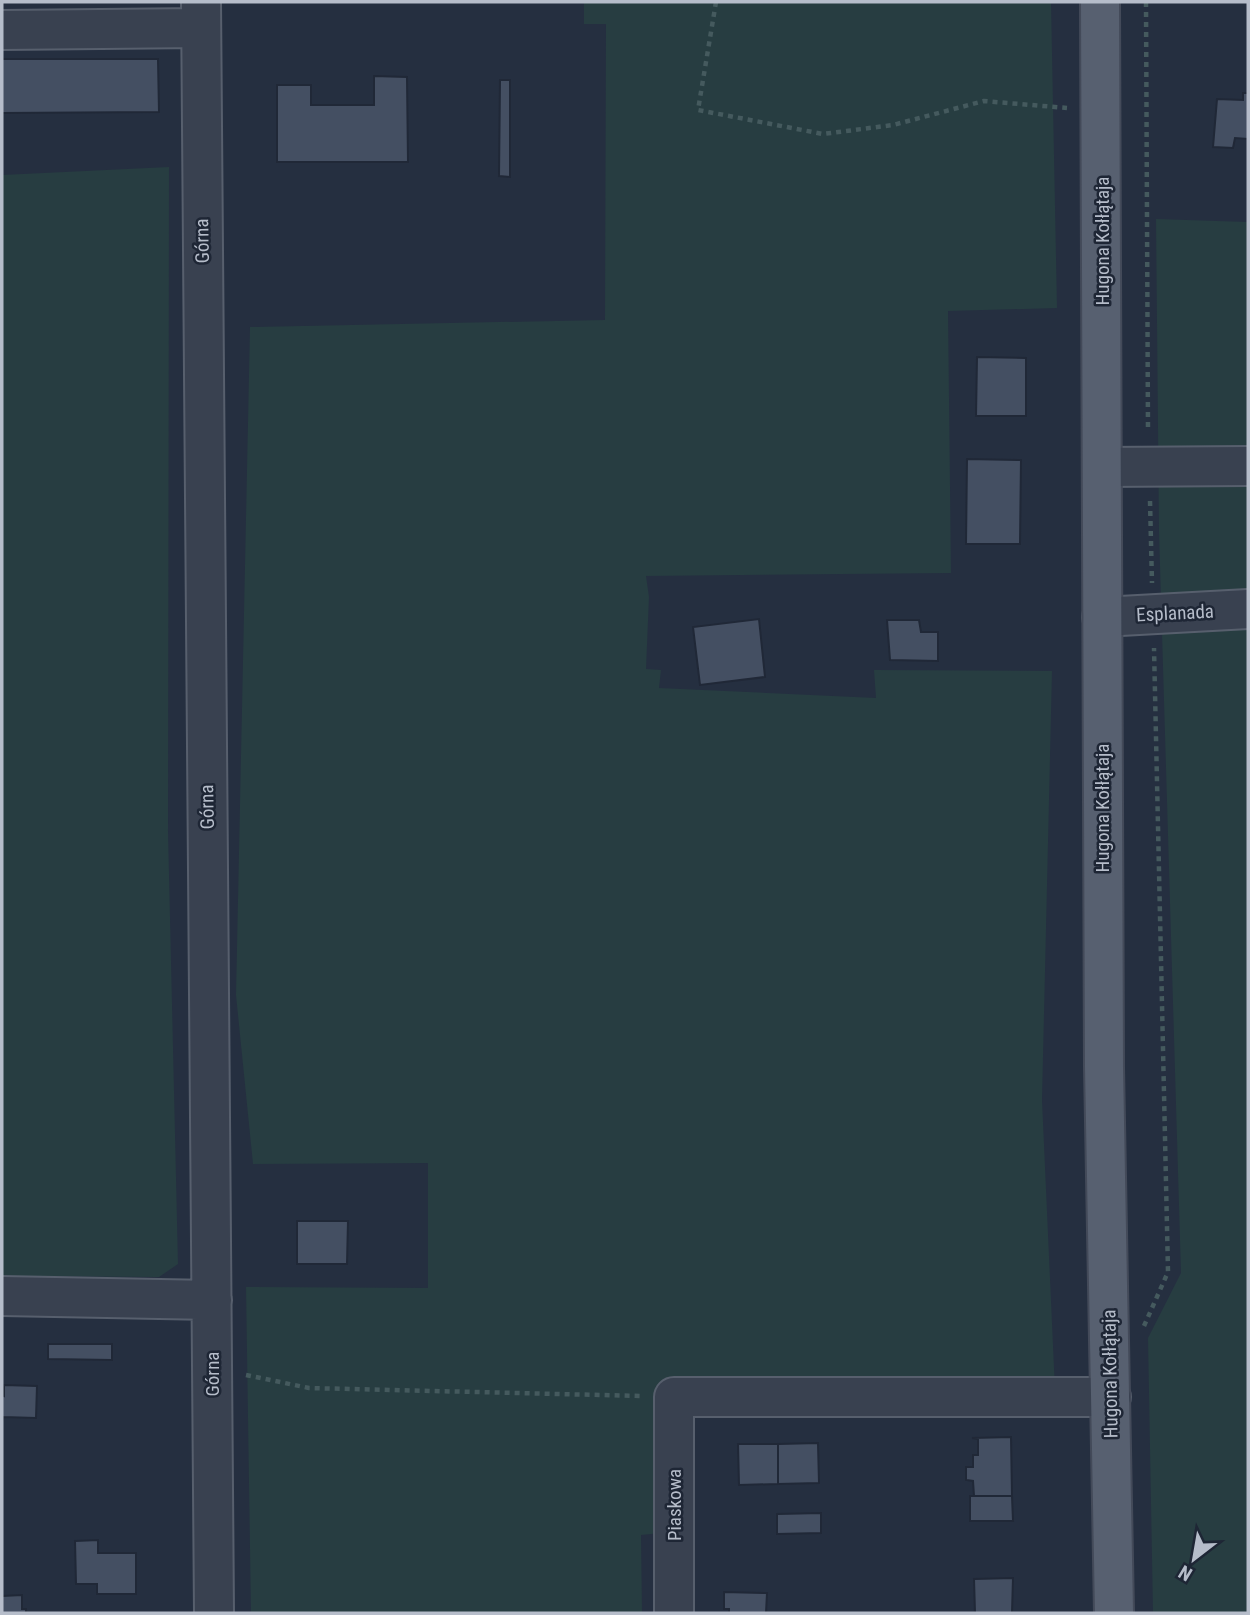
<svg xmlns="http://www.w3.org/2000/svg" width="1250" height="1615" viewBox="0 0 1250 1615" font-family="'Roboto Condensed',sans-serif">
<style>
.green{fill:#273d41}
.building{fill:#444f62;stroke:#202837;stroke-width:2}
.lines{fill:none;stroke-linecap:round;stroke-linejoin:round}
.minor-casing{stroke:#575f6d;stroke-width:42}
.major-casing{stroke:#434a59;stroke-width:42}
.path{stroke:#455a5e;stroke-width:4.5;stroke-dasharray:5 5;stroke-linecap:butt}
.minor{stroke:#394150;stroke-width:38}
.major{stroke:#576070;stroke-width:38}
.labels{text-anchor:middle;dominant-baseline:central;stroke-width:5;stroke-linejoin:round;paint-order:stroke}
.street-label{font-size:19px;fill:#b6bdca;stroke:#1e2635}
</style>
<rect width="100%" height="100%" fill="#252f40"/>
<path class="green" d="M584,2H1051L1057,308L948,311L951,573L646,576L649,597L646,669L661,670L659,688L876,698L874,670L1052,671L1042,1100L1055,1390L658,1388L661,1533L641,1535L642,1613H251L246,1287L428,1288V1163L253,1164L236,995L250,327L605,320L606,24H584Z
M169,167L168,831L178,1264L159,1277L2,1276V175Z
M1156,219L1248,222V1613H1153L1148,1338L1181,1273L1159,532Z"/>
<path class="building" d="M2,59H158L159,112L2,113Z
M374,76L407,77L408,162H277V85H311V105H374Z
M500,80H510V177L499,176Z
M1243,93H1248V139L1235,138L1233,148L1213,147L1217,99L1243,100Z
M977,357L1026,358V416H976Z
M967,459L1021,460L1020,544H966Z
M759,619L765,677L700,685L693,627Z
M887,620H919L921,632H938V661L890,660Z
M297,1221H348L347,1264H297Z
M48,1344H112V1360L48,1359Z
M4,1385L37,1386L36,1418L3,1417L2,1422V1395L4,1396Z
M1011,1437L1012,1496H974L973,1481L966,1480V1467H973V1455H978V1439L972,1438Z
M818,1443L819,1483L778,1484V1444Z
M738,1444H778V1484L739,1485Z
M970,1496H1012L1013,1521H970Z
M821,1513V1533L777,1534V1514Z
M98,1540V1553H136V1594H97V1584H76L75,1541Z
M1013,1578L1012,1613H975L974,1579Z
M724,1592L767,1593L766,1613H729V1609H724Z
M22,1595V1609H26V1613H2V1596Z"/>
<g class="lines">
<defs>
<path id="minor" d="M201,2L214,1613
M2,30L200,28
M1102,467L1248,466
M1102,617L1248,609
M2,1296L212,1300
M674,1613V1397H1111"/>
<path id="major" d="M1100,2L1104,1067L1114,1613"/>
</defs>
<use href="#minor" class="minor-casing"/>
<use href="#major" class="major-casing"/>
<path class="path" d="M716,2L698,110L823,134L893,125L984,101L1067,108
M1146,2L1148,432
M1150,501L1152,583
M1144,1326L1168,1272L1154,648
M246,1375L309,1388L642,1396"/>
<use href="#minor" class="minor"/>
<use href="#major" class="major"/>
</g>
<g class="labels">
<g class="street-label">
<text transform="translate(202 241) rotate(-91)">Górna</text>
<text transform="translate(1102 241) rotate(-90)">Hugona Kołłątaja</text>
<text transform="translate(1175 613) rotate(-3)">Esplanada</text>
<text transform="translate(207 807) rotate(-91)">Górna</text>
<text transform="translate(1102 808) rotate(-90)">Hugona Kołłątaja</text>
<text transform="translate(212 1374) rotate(-90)">Górna</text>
<text transform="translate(1110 1374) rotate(-91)">Hugona Kołłątaja</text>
<text transform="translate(674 1505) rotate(-90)">Piaskowa</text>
</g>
</g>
<rect width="1250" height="1615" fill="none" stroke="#b6bdca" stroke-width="7"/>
<g transform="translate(1194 1559) rotate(211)" stroke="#1e2635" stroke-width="5" paint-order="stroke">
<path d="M0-5L12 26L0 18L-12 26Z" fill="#b6bdca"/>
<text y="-10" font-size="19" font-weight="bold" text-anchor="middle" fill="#b6bdca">N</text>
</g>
</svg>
